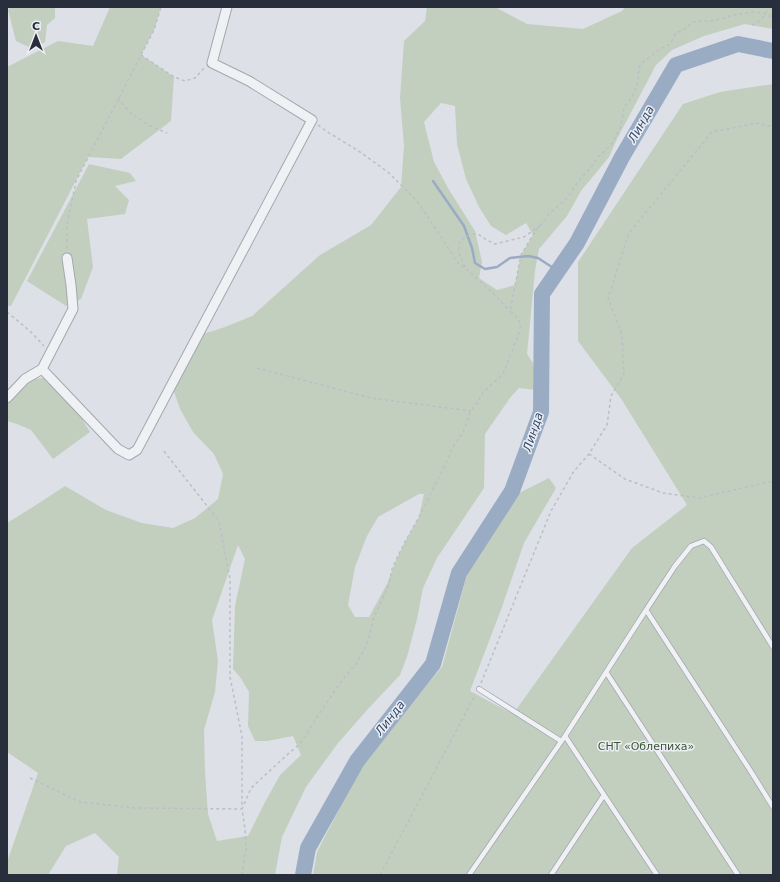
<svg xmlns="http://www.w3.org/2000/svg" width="780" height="882" viewBox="0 0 780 882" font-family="'DejaVu Sans',sans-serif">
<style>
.green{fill:#c2cfbf;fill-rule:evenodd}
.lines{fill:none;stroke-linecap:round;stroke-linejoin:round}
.stream{stroke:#9aacc4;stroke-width:2.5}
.river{stroke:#9aacc4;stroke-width:16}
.lane-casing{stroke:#a3a7af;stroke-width:6}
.street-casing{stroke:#a3a7af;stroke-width:11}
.path{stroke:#bcbec5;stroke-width:1.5;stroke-dasharray:3 3;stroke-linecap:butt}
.lane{stroke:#f0f1f5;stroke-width:4.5}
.street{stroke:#f0f1f5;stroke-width:9}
.labels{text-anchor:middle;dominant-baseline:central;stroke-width:3;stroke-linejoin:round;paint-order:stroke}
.park-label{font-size:11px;fill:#3a5636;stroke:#eceff4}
.water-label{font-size:12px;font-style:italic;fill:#354a6c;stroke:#eceff4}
</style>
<rect width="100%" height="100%" fill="#dde0e6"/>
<path class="green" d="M10,7H55V18L47,25L45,42L33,49L16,41L8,10Z
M110,7H161L154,30L141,55L174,77L171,121L121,159L88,157L11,306H7V67L58,41L93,46Z
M427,7H495L527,24L583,29L622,11L625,7H773V29L745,24L704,36L672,50L656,65L617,139L609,157L581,191L567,216L539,249L535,271L527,354L533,363L537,390L519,388L510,398L485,434L484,488L437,558L423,588L417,619L407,657L400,675L368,709L338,743L306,787L282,837L275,875H117L119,857L95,833L66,846L48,875H7V862L38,773L7,752V523L36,505L65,486L106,510L142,523L173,528L195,518L218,499L223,474L214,454L193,432L180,409L172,386L197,336L225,327L252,316L320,255L371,225L401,187L404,146L400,98L404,41L425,21ZM441,103L455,106L457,144L466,179L479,207L491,226L506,235L526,223L533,235L521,255L515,285L497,290L479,278L482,262L475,231L448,188L434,162L424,122ZM419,494H424L419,517L406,540L397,558L387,584L369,617H355L348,605L355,567L367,536L378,517ZM238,545L245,559L235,606L233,669L240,677L249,692L248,726L255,741H267L293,736L301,755L280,775L264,804L248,836L217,841L208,814L205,772L204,730L215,692L218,661L212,620Z
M773,84V875H313L317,852L365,759L442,667L468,571L517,494L549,478L556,488L524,543L502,607L470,691L513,714L632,548L687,505L622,400L578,341V262L683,104L720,92Z
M89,164L130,173L136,181L115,186L129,200L125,214L87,219L93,267L81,299L66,306L27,281Z
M43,378L75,408L90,432L53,459L31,430L17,424L7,421V401L33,379Z"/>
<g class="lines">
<path class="stream" d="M433,181L464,226L472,248L475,263L485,269L497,267L510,258L528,256L538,258L558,271"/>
<path class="river" d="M303,875L308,848L357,761L433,664L459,573L512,491L541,412L542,294L577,243L622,157L676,65L738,44L773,51"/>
<defs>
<path id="lane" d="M646,610L675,566L691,546L704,541L711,547L773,647
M606,672L738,875
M479,689L561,741
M565,736L646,610L748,767L773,807
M469,875L565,736L657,875
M551,875L604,795"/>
<path id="street" d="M42,369L118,449L129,455L137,450L312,120L249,81L212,63L227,7
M7,398L25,379L42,369L73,309L71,285L67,258"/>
</defs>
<use href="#lane" class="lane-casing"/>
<use href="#street" class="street-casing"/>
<path class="path" d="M752,25C761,22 765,15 769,7
M141,55L174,77L185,81L195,78L204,68
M118,98L129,112L150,126L167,133
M318,125L326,131L357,150L388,172L417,201L443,240L458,263L465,268L492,292L510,311
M67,248V226L76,181L154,30L161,7
M465,267C460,257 457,252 460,241L465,237L472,234H478L487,240L495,244L524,237L541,225
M7,312L31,332L44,346
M257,368L371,398L471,411
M589,454L625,479L663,493L699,498L773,481
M481,683L551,511L574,471L589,454L607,425L611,396L624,374L622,335L608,298L629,233L712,132L757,123L773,127
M30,778L80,802L135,808L242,809V736L230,677V579L219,521L163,450
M242,875L246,850L245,829L242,809L251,788L288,754L300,744L317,717L343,679L356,664L364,650L369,638L373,620L389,584L392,569L397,558L406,540L419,517L448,459L452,449L463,432L471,411L477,403L483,392L503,374L520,331C522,321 517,317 510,311L521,255L533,235L549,214L567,198L581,178L589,170L598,157L606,150L613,142L620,128L622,120L624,107L630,100L635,91L638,82L639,67L642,63L660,49L670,44L676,33L683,30L692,23L696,21H713L733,15L752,12L762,13L773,17
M380,875L475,695"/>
<use href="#lane" class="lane"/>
<use href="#street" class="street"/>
</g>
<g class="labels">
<g class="park-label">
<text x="646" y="746">СНТ «Облепиха»</text>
</g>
<g class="water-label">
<text transform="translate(641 124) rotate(-60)">Линда</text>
<text transform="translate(533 432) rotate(-72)">Линда</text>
<text transform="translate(390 718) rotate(-52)">Линда</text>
</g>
</g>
<rect width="780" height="882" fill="none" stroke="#282e3b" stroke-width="16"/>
<g transform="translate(36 36)" stroke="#eceff4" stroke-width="3" paint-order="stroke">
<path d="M0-3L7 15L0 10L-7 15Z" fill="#282e3b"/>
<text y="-6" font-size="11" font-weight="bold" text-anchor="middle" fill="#282e3b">С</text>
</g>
</svg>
